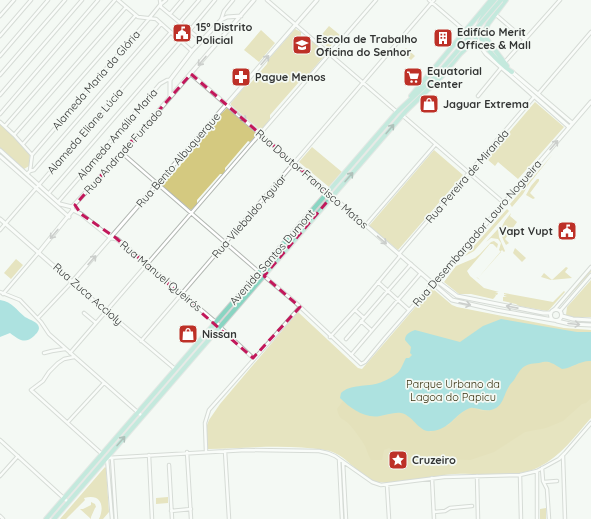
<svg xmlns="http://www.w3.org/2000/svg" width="591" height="519" viewBox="0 0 591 519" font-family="Quicksand,sans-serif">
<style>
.green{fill:#d4c980}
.forest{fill:#d0c476}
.water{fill:#57c5c7}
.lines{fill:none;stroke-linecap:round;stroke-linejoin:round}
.minor-casing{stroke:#b2b7b2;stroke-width:4.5}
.tertiary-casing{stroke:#b2b7b2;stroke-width:5}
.primary-casing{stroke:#d2d3d2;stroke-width:6}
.minor{stroke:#fff;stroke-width:2.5}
.tertiary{stroke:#fff;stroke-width:3}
.primary{stroke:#89d5c2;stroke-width:4}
.primary-bridge-casing{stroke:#d2d3d2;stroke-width:6;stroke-linecap:butt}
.primary-bridge{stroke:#89d5c2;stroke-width:4}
.oneway{stroke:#999a9a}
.oneway2{stroke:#5a7d74}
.marked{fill:none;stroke:#c2185b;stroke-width:3;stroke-dasharray:8 5;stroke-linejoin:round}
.labels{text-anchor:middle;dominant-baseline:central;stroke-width:3.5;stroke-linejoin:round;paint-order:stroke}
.poi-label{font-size:11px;font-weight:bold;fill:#333534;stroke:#f4f9f4;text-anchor:start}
.street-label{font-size:11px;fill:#333534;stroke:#f4f9f4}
.park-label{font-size:11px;fill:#37310f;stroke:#f4f9f4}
</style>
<rect width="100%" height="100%" fill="#f4f9f4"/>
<path class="green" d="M329,26L340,35L329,48L318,39Z
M295,29L301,32V36L307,41L311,40L325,53V55L302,82H299L270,115V119L262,130H260L231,105V103L246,85L248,86L267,64L268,60Z
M261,30L275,43L259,62L244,50Z
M406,48L415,56L411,60L402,52Z
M535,102L564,127L518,179L498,162L495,166L488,160L491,156L490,155Z
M227,108L257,134L250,142L248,141L225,168V171L223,174H220L197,200V204L191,210L161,185V183L168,176L172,175L193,150V147L195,145L198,144L221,118L220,115Z
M0,124L16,138L30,154L29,166L24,169L0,148Z
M312,147L342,172L329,187L299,162Z
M434,150L463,175L398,250L369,226Z
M553,154L529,184L523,194L512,207L510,204Z
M537,179H539V181L530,193L535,198L533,199L526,195L531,186Z
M507,209L509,211L474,251L465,256Z
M511,213L510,216L517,222L505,239L509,243L506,245C498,231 501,225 511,213Z
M498,229L499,237L505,251L504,252L502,250L478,278L480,280L476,277L478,278L501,252L499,250L501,243L498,239L491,238L486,242Z
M494,241L498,244L497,248L493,244H490L467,271L470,276L484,288L499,292H495L498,293L497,295L494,294L496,295L495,297L492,296L495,297L493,299L471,294H459L444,282L456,266L475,258L480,254L491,242Z
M515,248L526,258L522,262L513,253Z
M16,259L23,265L11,279L4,273Z
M583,266L572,278L551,280L541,277L544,273L552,280L566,267L568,268L565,272L572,278Z
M591,269V272L559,307V306Z
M591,280V317H573L566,315L567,307Z
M432,288L452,305L457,307L564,328L591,330V418C575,436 561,456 539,467C513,480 482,472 455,474C435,475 390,487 374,481C357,475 346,453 325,450C288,444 245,448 207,449V425L209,420L220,404L298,312L358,368L362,369Z
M564,291L565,292L549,310L547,311L519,306L516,304L503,301V299H507H503V297H507L504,296V295H507L504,294V293L553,302Z
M105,467L106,468L109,512L103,519H99C105,506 101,493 84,498L85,500L66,519H60Z
M168,497V503L156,504V498Z
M91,502L95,504L96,507L95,508L91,517V519L80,509H83L91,505Z
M546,508V519H540V509Z"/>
<path class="forest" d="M588,360L591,361V398L586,403L582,404L563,421L546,428L525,432L494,452L470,460L442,459L435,463L425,465L406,460L389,448L384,450L382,460H371C368,455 367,450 365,446C361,439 355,431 350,425C343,417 340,422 337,409L343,401C354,409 366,419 380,416C387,415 394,412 402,413C413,415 418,429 430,432L449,425L459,415L469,408H474L481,411H489L507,389L521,367L531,363L547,362L555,364L562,369C571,368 579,363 588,360Z"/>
<path class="water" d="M0,300C13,302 16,310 25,317C30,320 39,322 39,328C39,331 36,334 34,336C25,345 18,339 10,333L0,337Z
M501,319L577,332H591V361C581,360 572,368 562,369C558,367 555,364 551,363C547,361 544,362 539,363C523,364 522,367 514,380C511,383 509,386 507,390C504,396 502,405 496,408C486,414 476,406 470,408C454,414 450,430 431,431C419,433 413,415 401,413C394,412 387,415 380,416C365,419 350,408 340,398L341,393C350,384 367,387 379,383C383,382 393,377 396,374C401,371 403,363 406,358H409L412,355L410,353L411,347L405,340C405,334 410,332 415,330L460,342L483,326Z"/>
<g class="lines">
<defs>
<path id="minor" d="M118,0L138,17L156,19L192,51
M160,0L161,7L202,41
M267,0L397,112
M429,0L465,31
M170,14L182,0
M495,14L524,39
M0,16L14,0
M221,20L224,11L233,0
M180,22L199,0
M190,30L215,0
M0,36L31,0
M0,56L48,0
M504,63L560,0
M0,75L65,0
M538,94L591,32
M0,95L82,0
M478,96L501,68
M0,114L98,0
M402,115L504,203
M0,122L14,135L32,155L30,171L27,174
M5,126L115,0
M14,135L126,7
M23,144L135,16
M122,153L259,272
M32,155L147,21L160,5L166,0
M30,171L34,170L161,24
M49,193L181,41
M58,202L160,84L167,80H170
M365,226L435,145
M0,230L171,32
M399,254L534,97
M264,276L296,303L361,364L365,362L385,338L433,283
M378,282L409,310
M0,292L20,300L41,322L49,334L142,416
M3,294L39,252
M355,310L364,318
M554,310L591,267
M560,311L591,275
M84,313L96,323
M38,318L72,282L175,369
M361,321L371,330
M220,327L253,358
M330,337L361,303L400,256
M346,339L411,264
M141,341L434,0
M44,353L52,351L65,349
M70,353L376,0
M351,355L421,273
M74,357L64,359L58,363L49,372L43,381L31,390L102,454
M68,422L104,383
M0,440L68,502
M206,451L205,423L209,410L300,307
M225,451L229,519
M187,452L191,519
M149,455L152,519
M563,456L565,519
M112,458L116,519
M339,459L342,519
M343,462L346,519
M169,465L172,519
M542,468L543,481L547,489L549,519
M537,471V519
M520,475L521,519
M0,476L18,456
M477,476L478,519
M432,478L434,519
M544,482L557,481
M387,485L389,519
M171,511L191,509
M434,512L445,511L450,508L472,506
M0,516L3,519
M112,519L107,458L246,450L319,451L328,453L335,456L372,482L381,485L444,477L520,475L537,471L559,459L565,453L591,423"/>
<path id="tertiary" d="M468,29C477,34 479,46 486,54L569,127
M512,72L572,123
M191,74L452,300L496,310L553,320
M170,97V80L192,51L221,20L227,17L241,16
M0,150L60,204L72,207
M0,156L69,217
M0,219L72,282L317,0
M39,252L73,210
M437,281L457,296L543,313H551
M433,283L437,281L591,102
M550.5 315a5.5 5.5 0 1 1 11 0a5.5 5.5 0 1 1-11 0Z
M562,316L573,319L591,320
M557,321L570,324L591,325
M220,326L117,239L111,238L81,214L73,210L72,207L122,153L254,0"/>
<path id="primary" d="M496,0C489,8 481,15 479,26C477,42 500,64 512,72
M506,0L488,24L485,31L486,38L507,66
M411,96L491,0
M46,519L397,112L436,76
M54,519L406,111L442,76L460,54L476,39"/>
</defs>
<use href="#minor" class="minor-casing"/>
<use href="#tertiary" class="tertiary-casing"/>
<use href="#primary" class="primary-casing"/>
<use href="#minor" class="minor"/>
<use href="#tertiary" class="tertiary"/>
<use href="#primary" class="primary"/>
<defs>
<path id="primary-bridge" d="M436,76L501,0"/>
</defs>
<use href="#primary-bridge" class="primary-bridge-casing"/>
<use href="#primary-bridge" class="primary-bridge"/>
</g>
<defs><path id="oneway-shaft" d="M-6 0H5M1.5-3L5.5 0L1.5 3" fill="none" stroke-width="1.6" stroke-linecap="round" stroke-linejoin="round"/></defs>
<g class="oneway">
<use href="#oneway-shaft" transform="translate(265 60) rotate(-49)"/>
<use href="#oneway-shaft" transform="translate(202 61) rotate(131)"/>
<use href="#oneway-shaft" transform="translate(242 117) rotate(41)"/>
<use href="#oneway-shaft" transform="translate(554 145) rotate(-49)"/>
<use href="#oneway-shaft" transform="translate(54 234) rotate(130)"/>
<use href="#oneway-shaft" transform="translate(382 240) rotate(41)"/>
<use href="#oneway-shaft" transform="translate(92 260) rotate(-48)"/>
<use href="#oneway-shaft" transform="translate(465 304) rotate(12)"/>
<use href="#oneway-shaft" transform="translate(512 307) rotate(-169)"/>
<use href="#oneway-shaft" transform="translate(574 324) rotate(5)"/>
</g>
<g class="oneway2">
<use href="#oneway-shaft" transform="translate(390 129) rotate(-50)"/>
<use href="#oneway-shaft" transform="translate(349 177) rotate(-49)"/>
<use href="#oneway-shaft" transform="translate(121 441) rotate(-49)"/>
</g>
<path d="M0 0H591V519H0ZM191,74L332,196L264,276L300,307L253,358L116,238L81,214L75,205Z" fill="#f4f9f4" fill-opacity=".55" fill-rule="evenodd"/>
<path class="marked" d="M191,74L332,196L264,276L300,307L253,358L116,238L81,214L75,205Z"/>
<defs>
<symbol id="civic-square" viewBox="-11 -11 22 22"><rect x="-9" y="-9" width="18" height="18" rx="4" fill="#bd3027" stroke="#f4f9f4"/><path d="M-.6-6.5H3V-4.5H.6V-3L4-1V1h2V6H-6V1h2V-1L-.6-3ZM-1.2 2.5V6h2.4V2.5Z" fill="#fff"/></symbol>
<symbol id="building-square" viewBox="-11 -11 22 22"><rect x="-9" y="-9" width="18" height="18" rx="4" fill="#bd3027" stroke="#f4f9f4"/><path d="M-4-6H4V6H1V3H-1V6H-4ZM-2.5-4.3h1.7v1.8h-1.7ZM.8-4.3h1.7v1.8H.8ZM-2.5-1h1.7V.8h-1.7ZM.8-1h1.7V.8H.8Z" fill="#fff"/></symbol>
<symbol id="school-square" viewBox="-11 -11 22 22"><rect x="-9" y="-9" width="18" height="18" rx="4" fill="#bd3027" stroke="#f4f9f4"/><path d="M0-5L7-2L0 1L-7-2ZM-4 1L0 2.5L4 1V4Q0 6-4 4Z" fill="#fff"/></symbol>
<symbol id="pharmacy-square" viewBox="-11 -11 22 22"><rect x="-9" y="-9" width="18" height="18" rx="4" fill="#bd3027" stroke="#f4f9f4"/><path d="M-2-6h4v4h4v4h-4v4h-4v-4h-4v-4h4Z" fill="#fff"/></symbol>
<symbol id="supermarket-square" viewBox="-11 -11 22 22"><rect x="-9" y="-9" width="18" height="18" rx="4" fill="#bd3027" stroke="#f4f9f4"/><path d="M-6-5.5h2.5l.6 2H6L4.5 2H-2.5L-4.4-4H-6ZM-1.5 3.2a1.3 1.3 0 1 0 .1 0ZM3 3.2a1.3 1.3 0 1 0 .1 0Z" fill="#fff"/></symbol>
<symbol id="shop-square" viewBox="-11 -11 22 22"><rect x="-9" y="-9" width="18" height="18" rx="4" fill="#bd3027" stroke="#f4f9f4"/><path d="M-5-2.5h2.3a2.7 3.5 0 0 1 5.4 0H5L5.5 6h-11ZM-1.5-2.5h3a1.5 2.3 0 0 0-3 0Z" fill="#fff"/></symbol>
<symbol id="sight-square" viewBox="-11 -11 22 22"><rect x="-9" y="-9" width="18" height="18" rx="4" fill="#bd3027" stroke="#f4f9f4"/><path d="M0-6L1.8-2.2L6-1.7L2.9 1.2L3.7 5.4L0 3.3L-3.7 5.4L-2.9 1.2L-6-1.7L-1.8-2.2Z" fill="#fff"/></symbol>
</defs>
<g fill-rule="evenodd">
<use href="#civic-square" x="171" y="22" width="22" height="22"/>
<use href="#building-square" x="432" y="27" width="22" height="22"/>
<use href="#school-square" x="291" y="34" width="22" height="22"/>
<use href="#pharmacy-square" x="230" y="66" width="22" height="22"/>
<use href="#supermarket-square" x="402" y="66" width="22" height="22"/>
<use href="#shop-square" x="418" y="93" width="22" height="22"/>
<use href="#civic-square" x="556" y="220" width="22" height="22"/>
<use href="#shop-square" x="177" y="323" width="22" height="22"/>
<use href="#sight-square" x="387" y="449" width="22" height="22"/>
</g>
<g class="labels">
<g class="poi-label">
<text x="196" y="27">15º Distrito<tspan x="196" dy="13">Policial</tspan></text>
<text x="457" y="32">Edifício Merit<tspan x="457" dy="13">Offices &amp; Mall</tspan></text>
<text x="316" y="39">Escola de Trabalho<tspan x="316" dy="13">Oficina do Senhor</tspan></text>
<text x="427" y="71">Equatorial<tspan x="427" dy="13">Center</tspan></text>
<text x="255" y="77">Pague Menos</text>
<text x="443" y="104">Jaguar Extrema</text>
<text x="553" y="231" text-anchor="end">Vapt Vupt</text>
<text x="202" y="334">Nissan</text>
<text x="412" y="460">Cruzeiro</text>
</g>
<g class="street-label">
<text transform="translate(96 80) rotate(-49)">Alameda Maria da Glória</text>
<text transform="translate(85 131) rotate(-49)">Alameda Eliane Lúcia</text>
<text transform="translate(117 134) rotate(-49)">Alameda Amália Maria</text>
<text transform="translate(123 151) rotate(-48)">Rua Andrade Furtado</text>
<text transform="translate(178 160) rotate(-49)">Rua Bento Albuquerque</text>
<text transform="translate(467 176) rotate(-49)">Rua Pereira de Miranda</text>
<text transform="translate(312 179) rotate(41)">Rua Doutor Francisco Matos</text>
<text transform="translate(249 216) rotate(-49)">Rua Vilebaldo Aguiar</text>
<text transform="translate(477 233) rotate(-49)">Rua Desembargador Lauro Nogueira</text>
<text transform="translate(272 257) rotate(-49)">Avenida Santos Dumont</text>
<text transform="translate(161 276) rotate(40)">Rua Manuel Queirós</text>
<text transform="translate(88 294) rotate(41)">Rua Zuca Accioly</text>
</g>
<g class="park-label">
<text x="453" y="384">Parque Urbano da<tspan x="453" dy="13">Lagoa do Papicu</tspan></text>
</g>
</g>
</svg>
